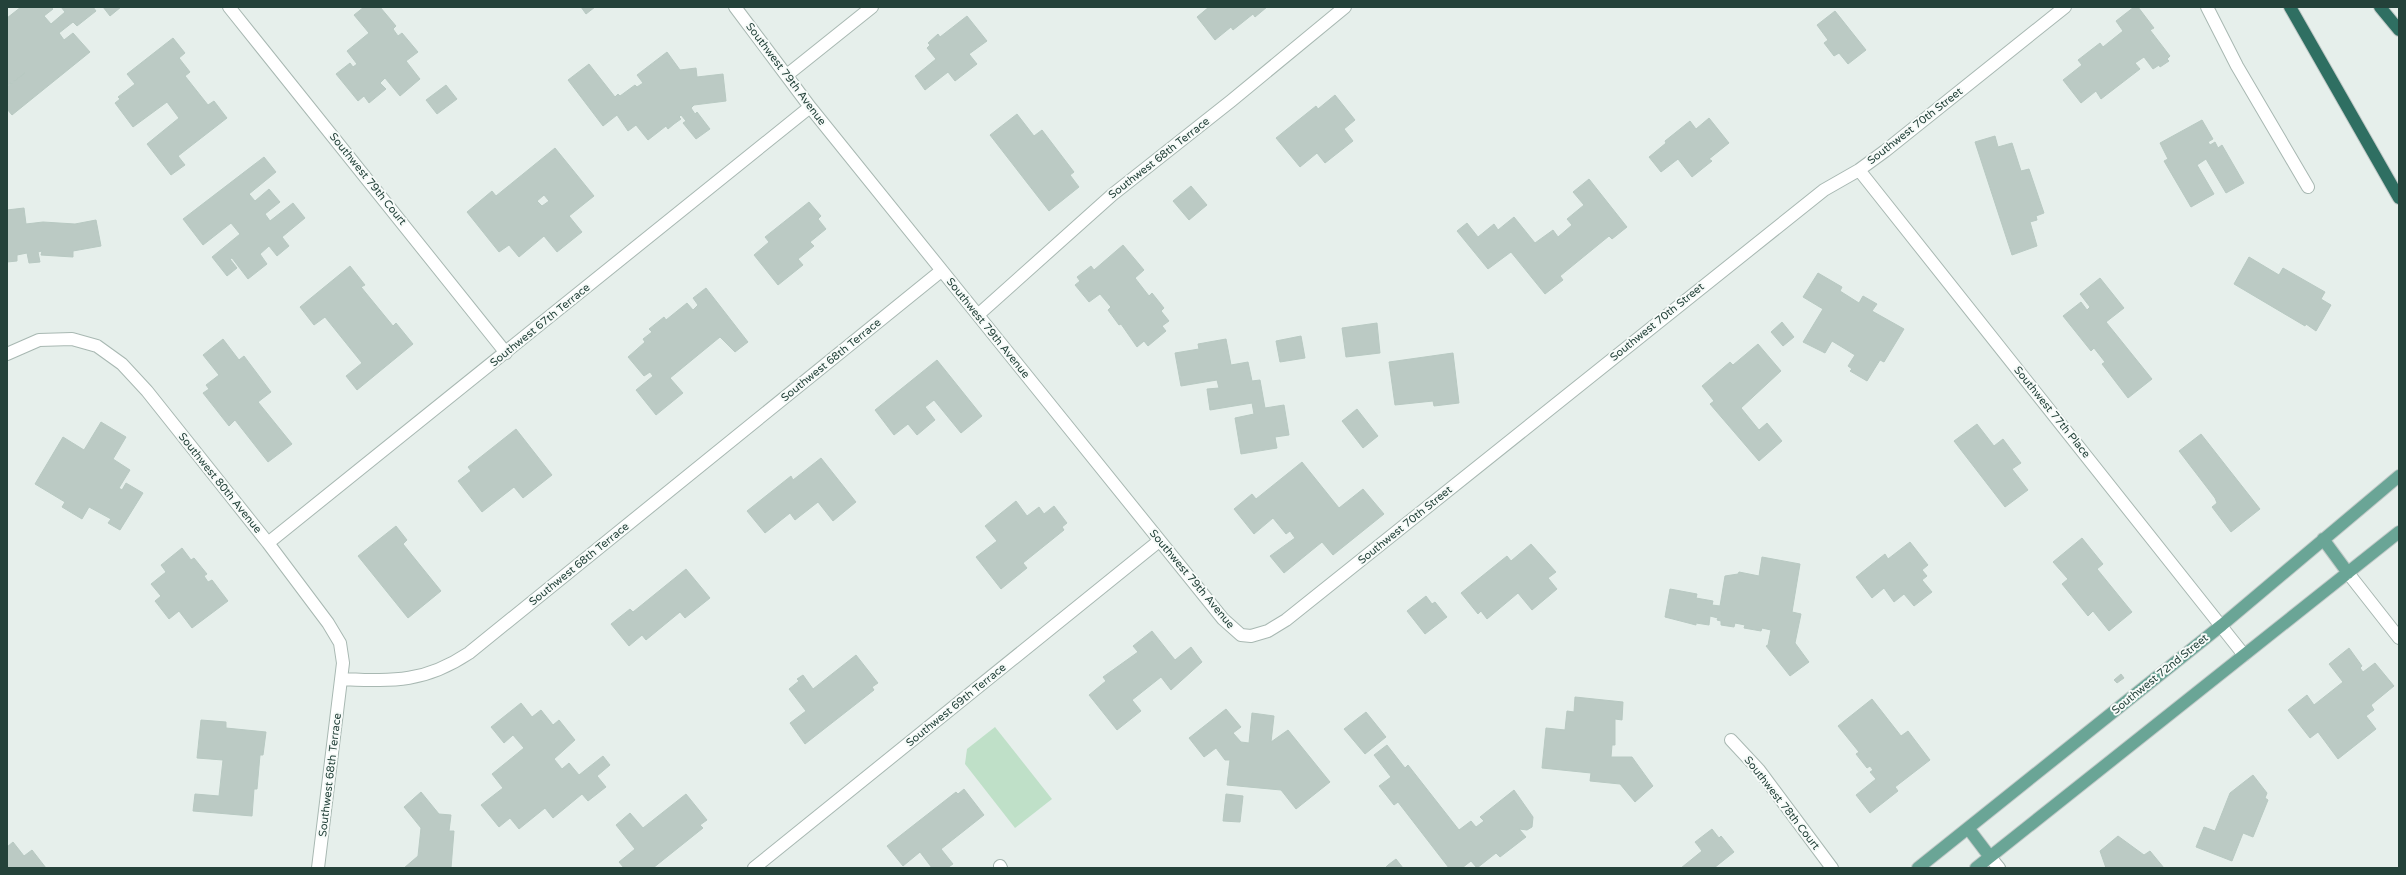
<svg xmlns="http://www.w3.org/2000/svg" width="2406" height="875" viewBox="0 0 2406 875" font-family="'Varela Round',sans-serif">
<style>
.green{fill:#bfe0c8}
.building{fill:#bbcac4;stroke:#b8c9c2;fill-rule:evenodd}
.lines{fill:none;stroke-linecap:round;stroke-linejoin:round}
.minor-casing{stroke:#a8b8b2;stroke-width:14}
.major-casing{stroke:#c2cac8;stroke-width:14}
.highway-casing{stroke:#c2cac8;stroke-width:14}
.minor{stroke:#fff;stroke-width:12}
.major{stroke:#6aa596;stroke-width:12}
.highway{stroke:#2f6f62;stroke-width:12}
.labels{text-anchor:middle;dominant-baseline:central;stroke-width:4;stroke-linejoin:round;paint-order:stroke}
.street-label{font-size:11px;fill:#24423a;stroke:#f7fbf9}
</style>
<rect width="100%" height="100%" fill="#e6efeb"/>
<path class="green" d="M995,727L1052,799L1015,828L965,764L967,749Z"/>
<path class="building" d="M21,7H51L53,9L44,16L51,24L65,12L61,7H93L96,11L77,26L73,22L59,33L64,40L73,33L90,52L12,115L7,109V87L25,73L7,86V18Z
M103,7H121L110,16Z
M364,7H380L396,26L393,29L398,36L402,33L418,52L406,61L420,79L400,96L385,78L380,83L386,89L369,103L364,96L358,101L336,74L350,63L353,67L357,64L347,51L369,33L354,15Z
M581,7H595L586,14Z
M1209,7H1267L1255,17L1253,14L1233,30L1231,27L1215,40L1197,17Z
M2134,7H2138L2154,28L2150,30L2170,56L2167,59L2169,61L2160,67L2159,65L2153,69L2144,57L2135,63L2140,69L2101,99L2096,91L2081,103L2063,80L2082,65L2078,60L2100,43L2103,47L2123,31L2116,21Z
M1835,11L1866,50L1848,64L1839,53L1834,56L1824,43L1828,40L1817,25Z
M967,16L987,41L969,54L977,64L955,81L948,72L925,90L915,76L936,59L927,48L930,45L928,43L938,34L940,37Z
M173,38L185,53L179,58L190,72L185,76L208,105L214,101L227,118L178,156L185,165L171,175L147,144L179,118L167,102L133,127L115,103L120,99L118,97L135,84L127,74Z
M667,52L680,70L696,68L697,77L723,74L726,101L694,105L691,108L695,114L697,112L710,129L696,139L683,123L686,121L681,115L679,117L681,119L674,124L668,129L666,126L648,140L636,125L628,131L617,115L603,126L568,80L589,64L615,97L618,94L620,96L635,85L637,87L643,83L637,75Z
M446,85L457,99L437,114L426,100Z
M1335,95L1355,120L1344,129L1353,141L1325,163L1317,153L1300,167L1276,138L1316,106L1318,109Z
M1017,114L1034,136L1042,130L1074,172L1070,175L1079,187L1049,211L990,135Z
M1709,118L1729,143L1709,159L1712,161L1692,177L1678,159L1661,172L1649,157L1666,143L1665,141L1690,121L1696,129Z
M2202,120L2213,139L2208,142L2210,145L2215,142L2218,148L2222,145L2244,183L2226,193L2206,159L2197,165L2214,194L2191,207L2164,161L2168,159L2160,143Z
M1995,136L1998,147L2012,143L2021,171L2029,169L2044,213L2036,216L2037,220L2030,222L2037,246L2012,255L1975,142Z
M555,148L594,196L569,216L582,232L557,252L544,236L519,257L509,245L499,252L467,212L492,191L496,196ZM544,195L549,201L542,206L537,201Z
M264,157L276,172L249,194L255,201L269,189L280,202L265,214L270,221L293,203L305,218L282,237L289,246L277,256L269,246L260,254L267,264L248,279L232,258L230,259L237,268L227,276L212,257L240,234L231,223L203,245L183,219Z
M1589,179L1627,227L1612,239L1609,236L1560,276L1563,280L1545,294L1511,252L1488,269L1457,231L1467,223L1478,237L1494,224L1498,230L1514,217L1535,243L1553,230L1558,237L1572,225L1567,219L1584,205L1573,192Z
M1191,186L1207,205L1189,220L1173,201Z
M809,202L821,216L818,219L826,229L810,242L814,246L798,259L803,265L778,285L754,255L769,242L765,237Z
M24,208L26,224L43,222L75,224L96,220L101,246L73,251V257L41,255L42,251L38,252L40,262L29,263L27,253L17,255V261L7,262V210Z
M1123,245L1144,270L1135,278L1149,296L1152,293L1164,308L1161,311L1169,321L1162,326L1166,331L1148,346L1144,341L1137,347L1121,324L1119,325L1108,310L1111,307L1100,294L1089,302L1075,285L1080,281L1077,277L1091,266L1094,270Z
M2249,257L2279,275L2283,268L2325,292L2321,299L2331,305L2316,331L2306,324L2305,326L2234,284Z
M350,266L365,285L361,287L393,326L396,323L413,344L357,390L346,376L362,363L325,317L314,325L300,307Z
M1818,273L1842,287L1840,291L1859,303L1863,296L1877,304L1872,311L1904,329L1884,362L1880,360L1867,381L1850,371L1852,369L1848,366L1855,355L1832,341L1825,353L1803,342L1823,309L1803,297Z
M2100,278L2124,308L2106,322L2152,379L2128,398L2102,364L2105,362L2094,348L2091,351L2063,316L2081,302L2087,310L2090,307L2080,294Z
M706,288L748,342L735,352L720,337L670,378L683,393L656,415L636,390L653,376L650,372L644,376L628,357L645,342L643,339L652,332L649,329L664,317L666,320L687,303L693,310L698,305L693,298Z
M1782,322L1794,337L1783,346L1771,332Z
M1377,323L1380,353L1346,357L1342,328Z
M1301,336L1305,358L1280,362L1276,341Z
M223,339L239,360L244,356L271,392L258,402L292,444L268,462L235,420L229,426L203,393L209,389L206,385L219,375L203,355Z
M1226,339L1231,365L1248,362L1252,381L1260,380L1265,408L1284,405L1289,435L1275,437L1277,448L1241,454L1235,418L1254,414L1252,403L1210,410L1207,389L1219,388L1217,380L1181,386L1175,353L1199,349L1198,344Z
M1758,344L1781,371L1741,408L1759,430L1767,423L1782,441L1759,461L1710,404L1714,401L1702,386L1730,362L1733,365Z
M1453,353L1459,403L1434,406L1433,401L1395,405L1389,362Z
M937,360L982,416L961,433L934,400L925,407L935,420L917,435L908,424L894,435L875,410Z
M1357,409L1378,436L1363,448L1342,421Z
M101,422L126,437L113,459L130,470L119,488L122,490L126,483L143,493L120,530L108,523L111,519L89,507L82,519L62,507L65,502L35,484L63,437L84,450Z
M1977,424L1994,446L2003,439L2021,463L2012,469L2028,490L2005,507L1954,441Z
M516,429L552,475L523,498L514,487L482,512L458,481L471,471L468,467Z
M2201,434L2260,509L2231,532L2212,507L2217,503L2215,498L2179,451Z
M821,458L856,502L833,521L818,502L795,520L790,513L765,533L747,511L791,476L793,480Z
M1302,462L1339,508L1363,489L1384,514L1333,555L1322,542L1284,573L1270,556L1295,538L1290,531L1286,534L1273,518L1254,534L1234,509L1252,494L1256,499Z
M1016,501L1027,516L1039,507L1044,514L1054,506L1067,523L1062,527L1064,530L1023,563L1027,568L1001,589L976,557L997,541L985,526Z
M396,526L407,540L403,544L441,591L408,618L358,556Z
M2082,538L2103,564L2097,569L2132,612L2109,631L2093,611L2088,616L2062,584L2068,579L2053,562Z
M1910,542L1928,565L1922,570L1927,576L1922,580L1932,592L1914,606L1904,594L1894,602L1884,588L1872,598L1856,577L1885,554L1888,559Z
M1531,544L1556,572L1548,578L1557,589L1532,610L1518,593L1487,619L1481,611L1478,614L1461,593L1507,556L1511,561Z
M182,548L191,560L194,558L207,574L204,576L208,582L212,580L228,601L192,628L179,611L169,619L155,601L161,596L151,584L166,572L161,565Z
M1762,557L1800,564L1792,612L1801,614L1795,643L1809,662L1790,676L1766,646L1768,645L1771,630L1762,628L1761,631L1744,628L1745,625L1735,623L1734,627L1721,625V621L1717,620L1718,618L1710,616L1709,625L1696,623V625L1665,617L1670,589L1697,594L1696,598L1713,601L1712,605L1720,606L1725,576L1738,574L1739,572L1759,576Z
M686,569L710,598L685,618L680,612L646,640L642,635L629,646L611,624L630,609L633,612Z
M1426,596L1432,604L1435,602L1447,617L1425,634L1407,611Z
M1152,631L1175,660L1191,647L1202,662L1171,690L1161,677L1132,700L1141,711L1117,730L1089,695L1106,681L1103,677L1138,652L1133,646Z
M2349,648L2362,666L2360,668L2363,672L2375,663L2394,686L2371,705L2374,710L2366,716L2376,729L2338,759L2318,732L2310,738L2288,710L2307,695L2314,705L2343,682L2329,664Z
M856,655L878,683L872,687L874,690L805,744L790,723L806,711L789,689L799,681L797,679L803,675L813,689Z
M2121,674L2124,678L2117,683L2114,680Z
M1575,697L1623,702L1622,720L1615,719V745H1612L1611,757H1632L1653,786L1635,802L1620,784L1590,781L1591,773L1542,768L1546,728L1565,730L1567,711L1574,712Z
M1872,699L1901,736L1908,731L1930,760L1895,787L1898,791L1870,813L1856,795L1876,779L1870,772L1873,770L1870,766L1867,768L1856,754L1859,752L1838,726Z
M521,703L532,717L541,710L553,725L559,720L575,740L554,759L562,769L569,763L579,775L603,756L610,765L597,776L606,787L588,801L582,794L553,818L545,808L519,829L510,818L499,827L481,805L503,788L492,774L524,748L513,735L504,743L491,727Z
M1226,709L1241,727L1233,733L1241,742L1249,743L1252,713L1274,716L1271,742L1288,730L1330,782L1296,809L1281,790L1227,785L1230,760H1225L1216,748L1204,757L1189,738Z
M1366,712L1386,737L1365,754L1344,729Z
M201,720L226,722V728L266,732L263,755H260L257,789H254L252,816L193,811L195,794L219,796L223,760L197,758Z
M1387,745L1405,768L1408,765L1459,830L1471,821L1476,827L1484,821L1480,817L1514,790L1533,817L1532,827L1527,830L1519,829L1526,837L1500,857L1496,853L1477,868L1471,861L1462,868H1449L1398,802L1394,805L1379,786L1391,777L1374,755Z
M2253,775L2267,793L2265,798L2268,800L2253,837L2243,833L2232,861L2196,847L2204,827L2215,831L2230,793Z
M964,789L984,815L941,849L953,864L947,868H932L920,852L903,866L887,846L956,792L958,794Z
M421,792L439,814L451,815L449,831H454L451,868H404L418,856L421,828L404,807Z
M686,794L707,820L700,825L703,828L653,868H624L619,862L635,849L616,825L630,813L643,828Z
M1226,794L1243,796L1240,822L1223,821Z
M1712,829L1719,838L1721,836L1734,852L1714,868H1681L1702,851L1695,842Z
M2118,836L2144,855L2150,851L2164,868H2106L2100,851Z
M13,842L24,856L32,850L46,868H7V847Z
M1396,859L1403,868H1385L1388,865Z"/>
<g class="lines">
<defs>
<path id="minor" d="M229,7L506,353
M735,7L810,107L1223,619L1241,635L1251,636L1268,631L1286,620L1824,190L1859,170L1885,151L2065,7
M2207,7L2237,66L2308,187
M787,75L872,7
M1859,170L2244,655
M979,314L1112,195L1231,101L1345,7
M7,354L39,340L72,339L97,346L122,364L147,391L268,543L328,623L340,643L343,663L318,868
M268,543L810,107
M2348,573L2399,638
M342,679C393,681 424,683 469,653L941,271
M1731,740L1759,770L1832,868
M1990,857L1999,868
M1000,866L1001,868
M754,868L1159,541"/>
<path id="major" d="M2323,539L2348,573
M1968,828L1990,857
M1918,868L2222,625L2399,476
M1976,868L2399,532"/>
<path id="highway" d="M2290,7L2399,198
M2380,7L2399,30"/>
</defs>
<use href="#minor" class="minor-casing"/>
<use href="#major" class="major-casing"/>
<use href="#highway" class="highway-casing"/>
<use href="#minor" class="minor"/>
<use href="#major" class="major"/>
<use href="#highway" class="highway"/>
</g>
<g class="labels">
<g class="street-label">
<text transform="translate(786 74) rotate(53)">Southwest 79th Avenue</text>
<text transform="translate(1915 126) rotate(-38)">Southwest 70th Street</text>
<text transform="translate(1159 158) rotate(-38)">Southwest 68th Terrace</text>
<text transform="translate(368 179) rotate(51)">Southwest 79th Court</text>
<text transform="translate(1657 322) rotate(-39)">Southwest 70th Street</text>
<text transform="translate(540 325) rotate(-39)">Southwest 67th Terrace</text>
<text transform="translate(988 328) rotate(51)">Southwest 79th Avenue</text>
<text transform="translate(831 360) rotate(-39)">Southwest 68th Terrace</text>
<text transform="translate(2052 412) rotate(51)">Southwest 77th Place</text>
<text transform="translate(220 483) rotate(51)">Southwest 80th Avenue</text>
<text transform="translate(1405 525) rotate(-39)">Southwest 70th Street</text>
<text transform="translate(579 564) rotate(-39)">Southwest 68th Terrace</text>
<text transform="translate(1192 579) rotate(50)">Southwest 79th Avenue</text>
<text transform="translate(2160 674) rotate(-39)">Southwest 72nd Street</text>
<text transform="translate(956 705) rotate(-39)">Southwest 69th Terrace</text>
<text transform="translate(330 775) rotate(-83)">Southwest 68th Terrace</text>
<text transform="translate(1782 803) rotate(52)">Southwest 78th Court</text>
</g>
</g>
<rect width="2406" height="875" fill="none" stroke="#24423a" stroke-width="16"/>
</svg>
